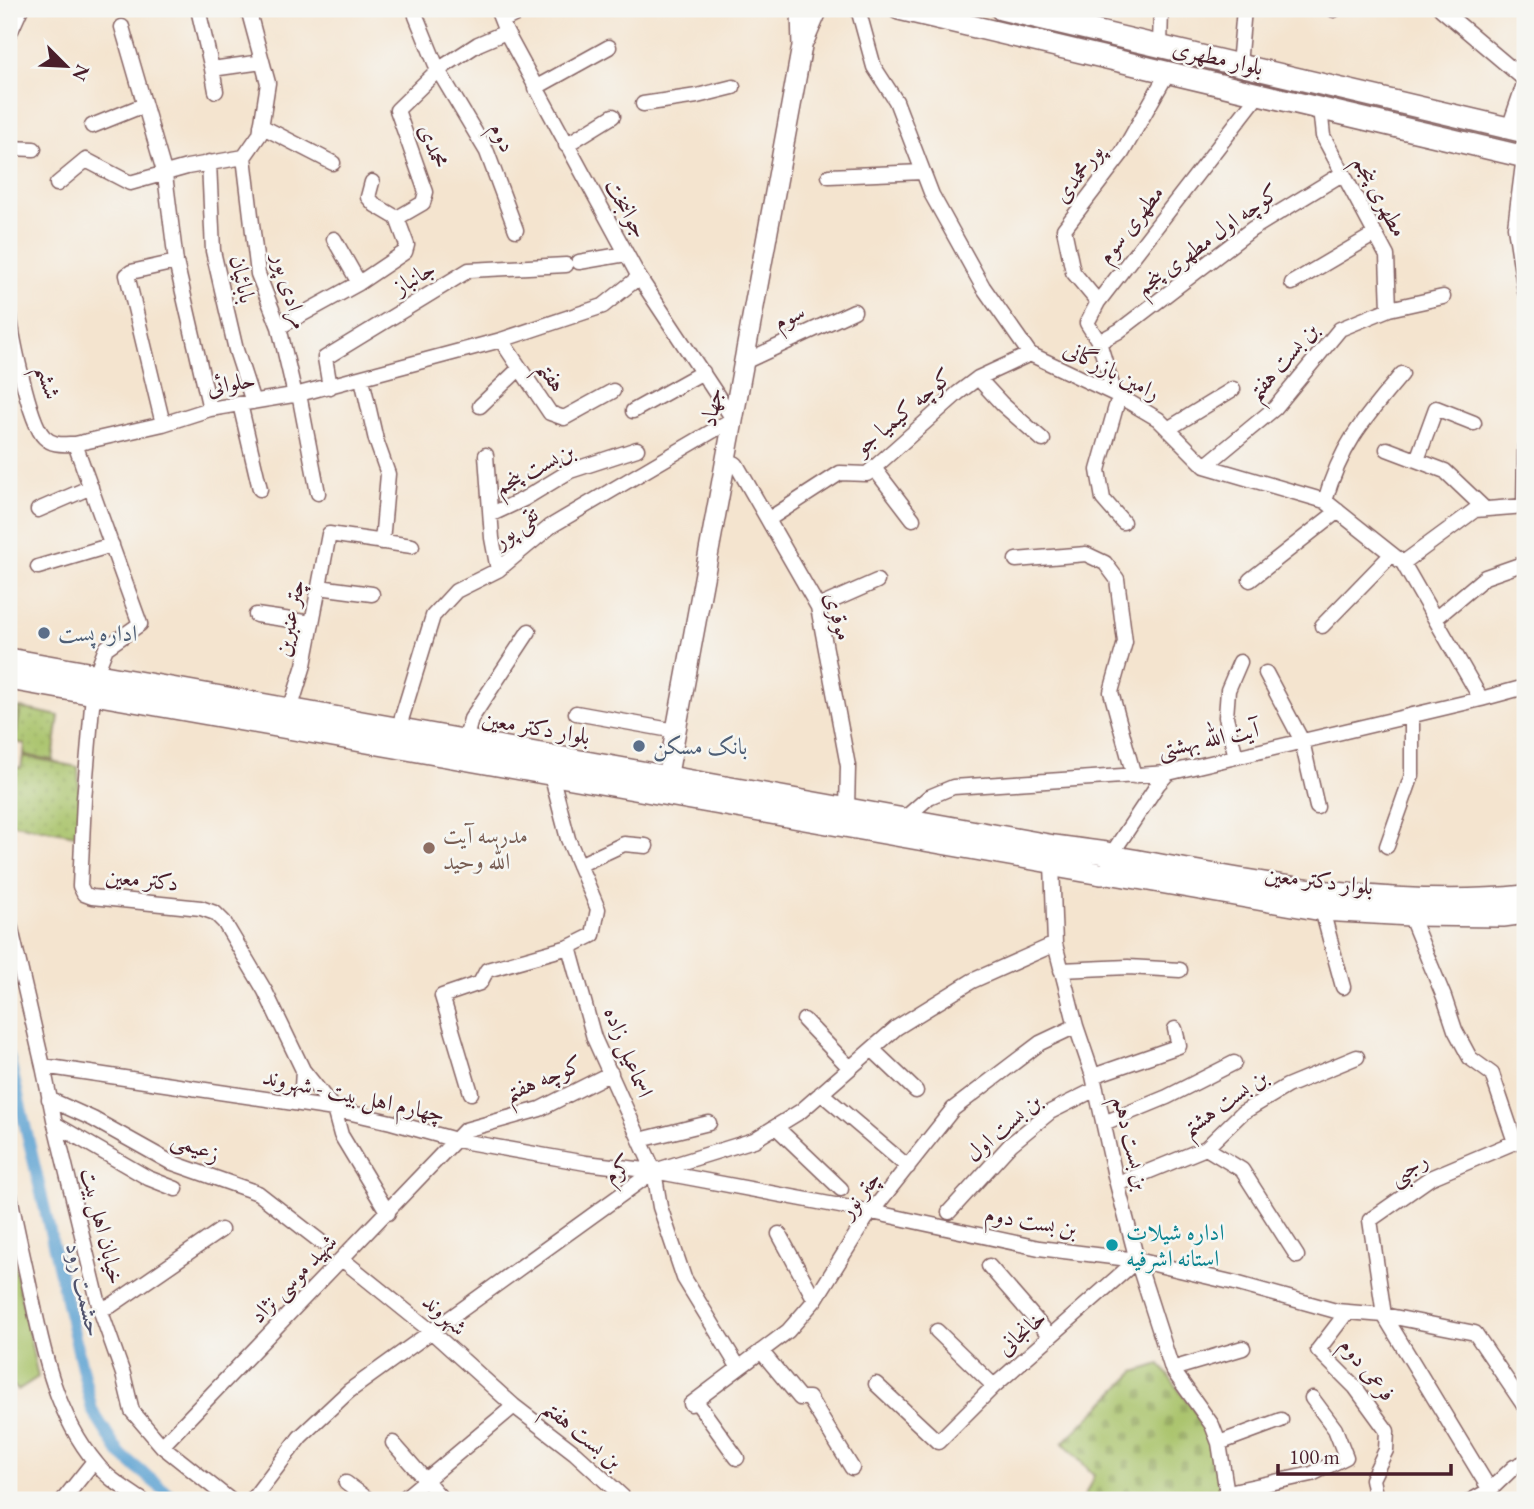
<svg xmlns="http://www.w3.org/2000/svg" width="1534" height="1509" viewBox="0 0 1534 1509" font-family="'EB Garamond',Amiri,serif">
<style>
.grass{fill:url(#grass-dots);stroke:#79704a;stroke-width:2}
.cemetery{fill:url(#cemetery-stones);stroke:#79704a;stroke-width:2}
.park{fill:#a8c269;stroke:#79704a;stroke-width:2}
.lines{fill:none;stroke-linecap:round;stroke-linejoin:round}
.canal{stroke:#5ba1d1;stroke-width:12}
.street-casing{stroke:#866464;stroke-width:17}
.secondary-casing{stroke:#866464;stroke-width:22}
.primary-casing{stroke:#866464;stroke-width:24}
.street{stroke:#fff;stroke-width:14}
.secondary{stroke:#fff;stroke-width:19}
.primary{stroke:#fff;stroke-width:21}
.service-dot{fill:#5c6f8a;stroke:#f6f6f2;stroke-width:2.5}
.education-dot{fill:#8d6e63;stroke:#f6f6f2;stroke-width:2.5}
.culture-dot{fill:#0f9aa8;stroke:#f6f6f2;stroke-width:2.5}
.labels{text-anchor:middle;dominant-baseline:central;stroke-width:5;stroke-linejoin:round;paint-order:stroke}
.street-label{font-size:23px;fill:#4a1f2b;stroke:#f6f6f2}
.service-label{font-size:23px;fill:#4e5e75;stroke:#f6f6f2;text-anchor:start}
.education-label{font-size:23px;fill:#785e54;stroke:#f6f6f2;text-anchor:start}
.culture-label{font-size:23px;fill:#0d838f;stroke:#f6f6f2;text-anchor:start}
.water-label{font-size:24px;font-style:italic;fill:#51536d;stroke:#f6f6f2}
</style>
<defs>
<pattern id="grass-dots" width="8" height="8" patternUnits="userSpaceOnUse" patternTransform="scale(1.75)"><rect width="8" height="8" fill="#a8c269"/><path d="M2 2h.1M6 6h.1" fill="none" stroke="#92a65b" stroke-width="1.8" stroke-linecap="round"/></pattern>
<pattern id="cemetery-stones" width="16" height="16" patternUnits="userSpaceOnUse" patternTransform="scale(1.75)"><rect width="16" height="16" fill="#a8c269"/><path d="M2 7V4a2 2 0 0 1 4 0v3zM10 15v-3a2 2 0 0 1 4 0v3z" fill="#92a65b"/></pattern>
</defs>
<rect width="100%" height="100%" fill="#f6f6f2"/>
<filter id="ink" filterUnits="userSpaceOnUse"><feTurbulence type="fractalNoise" baseFrequency=".0143" numOctaves="2"/><feDisplacementMap in="SourceGraphic" scale="14" xChannelSelector="R" yChannelSelector="G"/><feConvolveMatrix kernelMatrix="1 2 1 2 8 2 1 2 1" color-interpolation-filters="sRGB"/></filter>
<filter id="wash" filterUnits="userSpaceOnUse"><feTurbulence type="fractalNoise" baseFrequency=".00686" numOctaves="4" result="noise"/><feDisplacementMap in="SourceGraphic" scale="28" xChannelSelector="R" yChannelSelector="G"/><feGaussianBlur stdDeviation="1.57" result="paint"/><feColorMatrix in="noise" values="0 0 0 0 0 0 0 0 0 0 0 0 0 0 0 0 0 1.4 0 .05"/><feComposite in="paint" operator="in"/></filter>
<g filter="url(#wash)">
<rect width="100%" height="100%" fill="#f4e4cf"/>
<path class="grass" d="M9,706L20,708L13,741L9,740Z
M21,708L59,716L53,760L24,755L25,744L15,742Z
M23,756L78,767L81,836L9,823V766L21,768Z"/>
<path class="cemetery" d="M1160,1364L1205,1426L1219,1457L1225,1500H1083L1094,1475L1063,1443L1135,1372Z"/>
<path class="park" d="M9,1240L38,1377L18,1390L9,1382Z"/>
<g class="lines">
<path class="canal" d="M9,1057L92,1410L120,1454L176,1500"/>
</g>
</g>
<g filter="url(#ink)">
<g class="lines">
<defs>
<path id="street" d="M198,9L212,69L262,62
M858,9L874,67L896,101L932,195L983,287L1030,354L1119,396L1158,419L1205,466L1325,501L1403,563L1481,699
M1441,9L1525,80
M1334,10L1335,9
M416,16L438,70L487,152L516,230
M502,21L526,9
M122,27L165,175L176,262L210,409
M1160,46L1161,9
M1239,65L1244,9
M212,69L216,91
M535,88L609,47
M643,104L697,96L733,87
M1320,108L1323,136L1387,256L1389,309
M92,126L144,105
M261,126L333,163
M1509,128L1525,81
M566,145L613,116
M9,148L34,149
M1524,156L1515,227L1525,292
M244,157L258,274L279,327L295,395
M209,162L213,251L236,350L253,402
M829,176L923,172
M372,182L368,197L375,205L397,218
M57,184L86,160L130,183L187,167L244,157L260,134L268,83L248,9
M334,239L359,283
M579,262L626,254
M1292,283L1375,234
M1098,302L1073,272L1064,229L1122,153L1168,72
M9,306C10,330 29,422 44,437C53,446 63,444 75,444
M279,327L359,283L405,252L407,245L397,218L423,203L426,192L397,110L438,70L478,44L506,32
M501,340L550,413L564,418L613,391
M1099,342L1119,331L1252,229L1342,174
M744,362L854,311
M978,378L1002,404L1043,440
M362,379L376,440L388,474L382,542
M330,387L325,358L469,270L566,265
M299,394L318,493
M1115,395L1099,342L1087,323L1098,302L1259,94
M1119,396L1098,470L1103,499L1123,522
M240,404L260,489
M480,406L520,368
M633,411L703,372
M163,424L127,275L131,272L176,262
M1168,429L1233,389
M1387,449L1445,471L1485,509
M486,455L492,538L498,570
M726,459L736,464L818,607L848,766L847,808
M1417,460L1436,408L1474,423
M1205,466L1275,408L1340,329L1389,309L1443,297
M874,468L913,519
M1325,501C1341,444 1365,418 1402,374
M1524,506L1525,446
M38,510L91,487
M492,514L524,499L570,471L637,449
M769,519L840,473L867,474L958,393L978,378L1030,354
M1016,560L1086,554L1105,563L1117,579L1125,642L1111,692L1134,776
M1403,563L1475,510L1525,506
M38,567L112,545
M1250,580L1338,511
M319,587L372,594
M818,607L877,581
M256,615L312,623
M1435,619L1485,577L1525,563
M1322,626L1392,554
M1266,673L1302,741L1317,807
M95,676L106,648L140,624L75,444L163,424L210,409L299,394L501,340L603,306L639,277
M93,694L84,800L80,886L84,894L92,897L201,908L215,913L224,922L265,991L303,1070
M290,710L304,665L329,534L412,546
M576,713L676,731
M398,730L433,616L456,591L498,570L551,526L733,419L639,277L506,32L497,9
M465,742L471,719L529,631
M1236,757L1226,717L1228,690L1240,662
M904,819L929,797L953,787L1168,773L1481,699L1525,687
M1387,846L1412,775V715
M1111,855L1158,784L1168,773
M1052,864L1055,944L1076,1026L1093,1076L1115,1176L1137,1260L1172,1369L1212,1425L1219,1443L1228,1500
M579,865L624,844L646,846
M1322,910L1343,987
M1410,915L1444,997L1455,1030L1470,1058L1492,1074L1515,1142L1430,1178L1370,1220L1384,1315L1490,1490
M9,920L43,1066L55,1124L100,1309L123,1374L132,1411L162,1446L230,1500
M569,947L594,1038L654,1171L660,1207L684,1278L739,1368
M1061,970L1128,967L1180,970
M804,1020L850,1068
M872,1049L916,1091
M43,1066L334,1109L391,1122L456,1140L586,1163L654,1171L872,1212L1039,1248L1137,1260L1235,1283L1336,1311L1384,1315L1475,1333L1525,1407
M1093,1076L1179,1046L1175,1029
M471,1093L442,996L480,983L487,970L569,947L593,935L598,909L568,839L551,774
M821,1093L908,1167
M49,1099L93,1119L170,1162L258,1193L321,1242
M296,1102L302,1087L303,1070L334,1109L341,1135L388,1213
M1104,1123L1167,1097L1234,1063
M55,1124L148,1178L176,1189
M776,1127L841,1189
M640,1140L709,1123
M1206,1148L1242,1170L1297,1256
M1118,1184L1206,1148L1242,1113L1287,1086L1357,1057
M9,1190C15,1223 23,1256 30,1289C43,1350 55,1414 96,1463C108,1479 126,1489 142,1500
M949,1212L1011,1144L1050,1112L1096,1089
M779,1234L815,1300
M343,1260L432,1332L514,1406L575,1453L623,1497L620,1500
M989,1266L1050,1336
M100,1309L112,1305L221,1230
M1347,1312L1318,1350L1355,1387L1387,1431L1386,1450L1372,1479L1376,1500
M937,1331L994,1386
M761,1351L800,1398H809L852,1468
M1172,1369L1243,1348
M876,1384L938,1442L994,1386L1137,1260
M696,1401L737,1458
M691,1404L788,1331L815,1300L865,1220L953,1109L1040,1043L1076,1026
M393,1443L443,1500
M1219,1443L1281,1420
M162,1446L465,1130L540,1109L611,1073
M346,1483L369,1500
M1228,1492L1312,1474L1346,1457L1335,1429L1312,1398
M63,1500L94,1461
M252,1500L300,1437L349,1391L654,1171L754,1140L801,1111L896,1028L972,981L1055,944
M402,1500L514,1406
M1472,1500L1490,1490L1514,1467L1525,1462"/>
<path id="secondary" d="M9,29L18,9
M805,39L818,9
M665,790L802,46L801,9"/>
<path id="primary" d="M899,9L1525,157
M1001,9L1525,132
M9,659L904,819L1054,846L1106,853L1114,860C1114,869 1110,874 1101,874L1055,866L1048,858L1049,851L1054,846
M9,679L1050,862
M1111,856C1246,880 1387,911 1525,896
M1108,873L1322,910L1410,915L1503,916L1525,913"/>
</defs>
<use href="#street" class="street-casing"/>
<use href="#secondary" class="secondary-casing"/>
<use href="#primary" class="primary-casing"/>
<use href="#street" class="street"/>
<use href="#secondary" class="secondary"/>
<use href="#primary" class="primary"/>
</g>
</g>
<g class="service-dot">
<circle cx="44" cy="633" r="7"/>
<circle cx="639" cy="746" r="7"/>
</g>
<circle class="education-dot" cx="429" cy="848" r="7"/>
<circle class="culture-dot" cx="1112" cy="1245" r="7"/>
<g class="labels">
<g class="street-label">
<text transform="translate(1218 57) rotate(13)">بلوار مطهری</text>
<text transform="translate(503 137) rotate(63)">دوم</text>
<text transform="translate(434 146) rotate(70)">محمدی</text>
<text transform="translate(1078 173) rotate(-53)">پورمحمدی</text>
<text transform="translate(1381 196) rotate(62)">مطهری پنجم</text>
<text transform="translate(627 208) rotate(61)">جوانبخت</text>
<text transform="translate(1130 224) rotate(-52)">مطهری سوم</text>
<text transform="translate(1207 239) rotate(-36)">کوچه اول مطهری پنجم</text>
<text transform="translate(414 277) rotate(-31)">جانباز</text>
<text transform="translate(243 279) rotate(77)">بابائیان</text>
<text transform="translate(291 291) rotate(74)">مرادی پور</text>
<text transform="translate(789 316) rotate(-25)">سوم</text>
<text transform="translate(1282 361) rotate(-49)">بن بست هفتم</text>
<text transform="translate(1112 370) rotate(27)">رامین بازرگانی</text>
<text transform="translate(552 376) rotate(56)">هفتم</text>
<text transform="translate(49 382) rotate(74)">ششم</text>
<text transform="translate(231 383) rotate(-10)">حلوائی</text>
<text transform="translate(711 407) rotate(-80)">جهاد</text>
<text transform="translate(903 411) rotate(-40)">کوچه کیمیا جو</text>
<text transform="translate(534 468) rotate(-27)">بن‌بست پنجم</text>
<text transform="translate(515 527) rotate(-39)">تقی پور</text>
<text transform="translate(839 616) rotate(74)">موقری</text>
<text transform="translate(289 618) rotate(-79)">چتر عنبرین</text>
<text transform="translate(536 727) rotate(10)">بلوار دکتر معین</text>
<text transform="translate(1208 739) rotate(-12)">آیت الله بهشتی</text>
<text transform="translate(142 879) rotate(6)">دکتر معین</text>
<text transform="translate(1319 880) rotate(7)">بلوار دکتر معین</text>
<text transform="translate(629 1052) rotate(68)">اسماعیل زاده</text>
<text transform="translate(543 1078) rotate(-23)">کوچه هفتم</text>
<text transform="translate(354 1095) rotate(12)">چهارم اهل بیت - شهروند</text>
<text transform="translate(1224 1102) rotate(-35)">بن بست هشتم</text>
<text transform="translate(1003 1127) rotate(-41)">بن بست اول</text>
<text transform="translate(1132 1143) rotate(77)">بن بست دهم</text>
<text transform="translate(196 1146) rotate(22)">زعیمی</text>
<text transform="translate(1408 1168) rotate(-32)">رجبی</text>
<text transform="translate(618 1169) rotate(-36)">کرم</text>
<text transform="translate(859 1194) rotate(-53)">چتر نور</text>
<text transform="translate(1031 1221) rotate(10)">بن بست دوم</text>
<text transform="translate(103 1226) rotate(76)">خیابان اهل بیت</text>
<text transform="translate(293 1278) rotate(-46)">شهید موسی نژاد</text>
<text transform="translate(445 1314) rotate(41)">شهروند</text>
<text transform="translate(1021 1332) rotate(-41)">خانجانی</text>
<text transform="translate(1368 1369) rotate(51)">فرعی دوم</text>
<text transform="translate(583 1434) rotate(40)">بن بست هفتم</text>
</g>
<g class="service-label">
<text x="58" y="633">اداره پست</text>
<text x="653" y="746">بانک مسکن</text>
</g>
<g class="education-label">
<text x="443" y="835">مدرسه آیت<tspan x="443" dy="26">الله وحید</tspan></text>
</g>
<g class="culture-label">
<text x="1126" y="1232">اداره شیلات<tspan x="1126" dy="26">استانه اشرفیه</tspan></text>
</g>
<g class="water-label">
<text transform="translate(85 1290) rotate(77)">حشمت رود</text>
</g>
</g>
<rect width="1534" height="1509" fill="none" stroke="#f6f6f2" stroke-width="35"/>
<g transform="translate(66 66) rotate(114)" stroke="#f6f6f2" stroke-width="5" paint-order="stroke">
<path d="M0-5L12 26L0 18L-12 26Z" fill="#4a1f2b"/>
<text y="-10" font-size="19" font-weight="bold" text-anchor="middle" fill="#4a1f2b">N</text>
</g>
<path d="M1278 1464v10h173v-10" fill="none" stroke="#4a1f2b" stroke-width="3.5"/>
<text x="1289" y="1464" font-size="21" fill="#4a1f2b" stroke="#f6f6f2" stroke-width="5" paint-order="stroke">100 m</text>
</svg>
